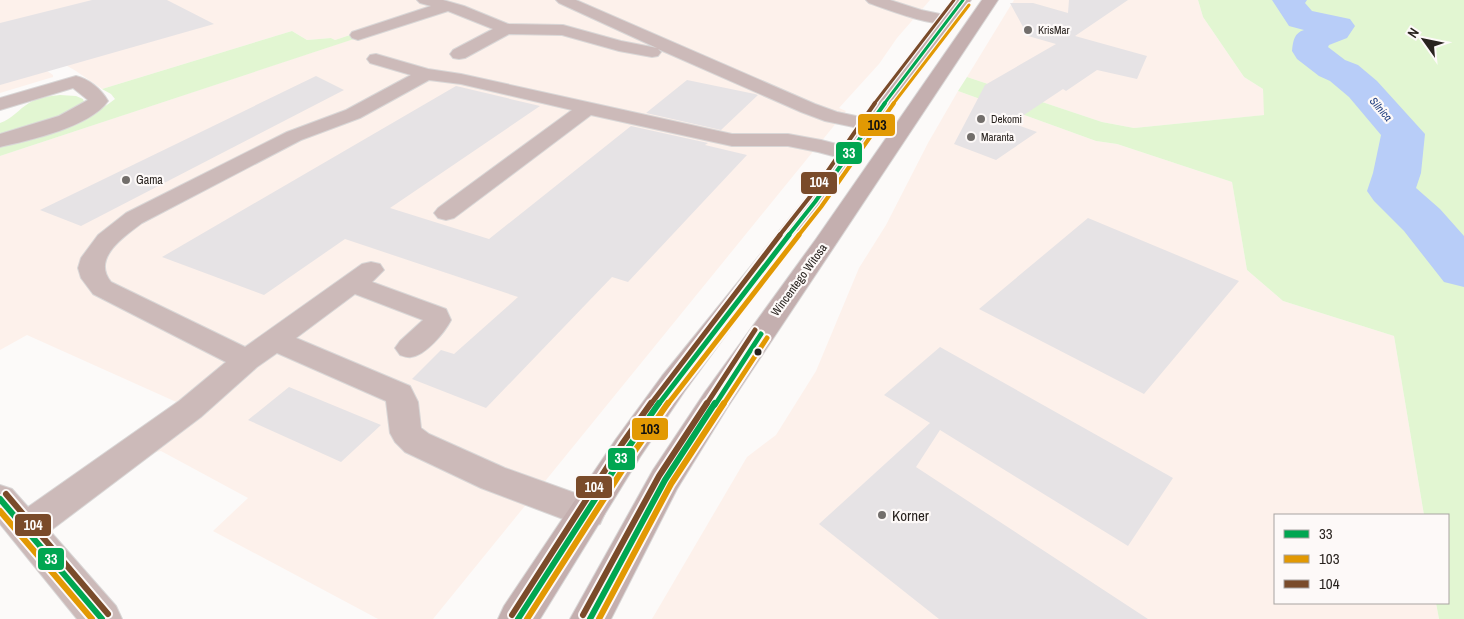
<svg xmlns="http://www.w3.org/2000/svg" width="1464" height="619" viewBox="0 0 1464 619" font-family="'Archivo Narrow',sans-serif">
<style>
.built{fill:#fdf1eb}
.green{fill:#e2f6d2}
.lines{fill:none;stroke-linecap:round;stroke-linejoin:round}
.river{fill:#b8cdf8;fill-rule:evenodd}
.building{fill:#e6e3e5}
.minor-casing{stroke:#d9d7d7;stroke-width:2}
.major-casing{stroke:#d9d7d7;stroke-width:2}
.minor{fill:#ccbab9;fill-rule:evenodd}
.major{fill:#c4afaf;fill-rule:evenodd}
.bus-1-far3-casing{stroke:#fdf9f8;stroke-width:5.5}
.bus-1-far2-casing{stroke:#fdf9f8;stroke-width:7}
.bus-1-far1-casing{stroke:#fdf9f8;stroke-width:9}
.bus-1-casing{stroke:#fdf9f8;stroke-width:10}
.bus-2-far3-casing{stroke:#fdf9f8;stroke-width:5.5}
.bus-2-far2-casing{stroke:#fdf9f8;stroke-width:7}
.bus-2-far1-casing{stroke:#fdf9f8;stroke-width:9}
.bus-2-casing{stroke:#fdf9f8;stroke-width:10}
.bus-3-far3-casing{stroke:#fdf9f8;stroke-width:5.5}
.bus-3-far2-casing{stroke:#fdf9f8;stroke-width:7}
.bus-3-far1-casing{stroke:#fdf9f8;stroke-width:9}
.bus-3-casing{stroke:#fdf9f8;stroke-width:10}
.bus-1-far3{stroke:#00a651;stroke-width:3}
.bus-1-far2{stroke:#00a651;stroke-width:4}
.bus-1-far1{stroke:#00a651;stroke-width:5}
.bus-1{stroke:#00a651;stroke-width:6}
.bus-2-far3{stroke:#e29903;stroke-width:3}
.bus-2-far2{stroke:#e29903;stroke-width:4}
.bus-2-far1{stroke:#e29903;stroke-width:5}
.bus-2{stroke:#e29903;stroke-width:6}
.bus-3-far3{stroke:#7a4b2a;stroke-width:3}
.bus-3-far2{stroke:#7a4b2a;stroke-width:4}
.bus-3-far1{stroke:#7a4b2a;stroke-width:5}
.bus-3{stroke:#7a4b2a;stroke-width:6}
.poi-dot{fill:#726e6b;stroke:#fdf9f8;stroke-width:2}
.bus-dot{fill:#28221e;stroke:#fdf9f8;stroke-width:2}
.labels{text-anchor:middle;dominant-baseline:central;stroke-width:4.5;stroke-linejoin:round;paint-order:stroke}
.far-poi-label{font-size:11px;fill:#28221e;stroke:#fdf9f8;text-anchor:start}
.far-water-label{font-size:11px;font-style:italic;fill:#18377c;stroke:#fdf9f8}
.poi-label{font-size:12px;fill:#28221e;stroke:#fdf9f8;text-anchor:start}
.street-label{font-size:12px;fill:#28221e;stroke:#fdf9f8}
.near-poi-label{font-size:15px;fill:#28221e;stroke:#fdf9f8;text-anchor:start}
.line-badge{stroke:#fdf9f8;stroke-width:2}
.badge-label{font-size:14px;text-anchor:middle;font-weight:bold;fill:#fff}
.pale-badge-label{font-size:14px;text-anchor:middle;font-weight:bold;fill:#111}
</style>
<rect width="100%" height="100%" fill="#fcfaf9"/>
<path class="built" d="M0,0H930L897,38L879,64L839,108L846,111L433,619H378L213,531L248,498L161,451L147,454L183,405L27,335L0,350V156L356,38L350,35L335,40L331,38L307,40L292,31L102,89L76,71L50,56L34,62L53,75V77L0,93Z
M1014,0H1198L1203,17L1244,77L1263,89L1265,115L1134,128L1102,122L967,77Z
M958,91L1096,141L1117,144L1232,182L1247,270L1283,301L1394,336L1424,515H1275V603H1436L1439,619H652L747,457L776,435L816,371L859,268L886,225L928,143Z"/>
<path class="green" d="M1198,0H1464V619H1439L1436,603H1448V515H1424L1394,336L1283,301L1247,270L1232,182L1117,144L1096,141L958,91L967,77L1102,122L1134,128L1264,115L1263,89L1244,77L1203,17Z
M292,31L307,40L331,38L335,40L350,35L357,38L0,156V145C38,133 84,124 115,99L111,94L102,89Z
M60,95L76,96L83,99L84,102L65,114L0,135V123C12,119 19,109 29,103C39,97 50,96 60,95Z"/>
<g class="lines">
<path class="river" d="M1272,0H1307L1305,3L1312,11L1350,19L1355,26L1347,38L1329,45L1328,47L1345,60L1358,65L1377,81L1425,134L1421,173L1416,188L1440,209L1464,236V287L1444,282L1404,231L1374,201L1367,191L1373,173L1381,135L1349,97L1330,81L1319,76L1297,59L1292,51C1293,41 1294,33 1304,30L1289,26Z"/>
</g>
<path class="building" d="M92,0H167L214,24L0,85V23Z
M1069,0H1128L1075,36L1147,56L1137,79L1097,70L1066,91L1063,89L1012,123L1037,132L996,160L954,144L985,85L1056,44L1028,36L1010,3H1033L1068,13Z
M316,76L344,90L81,226L40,210Z
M687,80L755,94L758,95L721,130L646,113Z
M456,86L540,106L390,208L489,239L631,126L708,143L705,145L747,155L628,282L612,277L486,408L412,379L441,350L454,354L518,297L345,239L264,295L162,257Z
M1088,218L1239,281L1144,394L979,309Z
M940,347L1173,478L1128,546L940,430L916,467L1148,619H939L819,524L930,423L884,395Z
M289,387L381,425L341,462L248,420Z"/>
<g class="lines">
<defs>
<path id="minor" d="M417,0H443L464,6L508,24L563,25L621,41L657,48L559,3L556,0H576L815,104L837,112L875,120L878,124L875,128L868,130L825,121L801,112L658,49L661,52L658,56L652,57L619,51L562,35L509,34L465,58L459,59L453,58L450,54L453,50L493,29L448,11L358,40L352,38L350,35L352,32L431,6L420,3Z
M866,0H890L921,10L954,17L956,20L954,23C935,28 888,10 869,3Z
M376,54L428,69L461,74L732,134H788L821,140L856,149L859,154L856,159L848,160L818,152L788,146H732L591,115L454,218L446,220L438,218L434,213L438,208L572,110L461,84L429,80L360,118L301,140L142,223C125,236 91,258 111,282L245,347L362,264L371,262L380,264L384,270L372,282L446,309L451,320C445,332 425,356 411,357C408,358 403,356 400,355L395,348L400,341L423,320L355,294L296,338L410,386L418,402L421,428L429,434L505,468L600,502L605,513L600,524L587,528L481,488L405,452L395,442L390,433L386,401L277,353L257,367L201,417L50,531L116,606L122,619H77L0,524V485L12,489L28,507L179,401L226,362L93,294L81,278L78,268L81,258L98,235L126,213L287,132L346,110L411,75L370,63L367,59L370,55Z
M76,76C89,79 101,89 108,101C90,127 30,140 0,147V134L59,116L88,100L73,88L0,110V98Z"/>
<path id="major" d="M955,0H971L878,125L823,207L766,280L684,392L640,457L540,619H498L504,606L616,439L662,376L807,197L863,118Z
M982,0H998L727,408L677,489L611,619H570L653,470L705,392L816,239Z"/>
</defs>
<use href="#minor" class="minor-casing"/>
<use href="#major" class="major-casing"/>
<use href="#minor" class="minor"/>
<use href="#major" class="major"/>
<defs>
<path id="bus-1-far3" d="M884,104L963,0"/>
<path id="bus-1-far2" d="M788,236L815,202L885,103"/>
<path id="bus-1-far1" d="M658,405L789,235
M715,405L761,334"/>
<path id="bus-1" d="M0,499L102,619
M518,619L628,448L659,403
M590,619L665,480L715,403"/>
<path id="bus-2-far3" d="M893,104L969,5"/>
<path id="bus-2-far2" d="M798,236L821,207L894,103"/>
<path id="bus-2-far1" d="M667,405L799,235
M723,405L767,338"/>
<path id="bus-2" d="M0,511L92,619
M527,619L634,452L668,403
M599,619L671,484L724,403"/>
<path id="bus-3-far3" d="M874,104L954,0"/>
<path id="bus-3-far2" d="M779,236L809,198L875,103"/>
<path id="bus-3-far1" d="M650,405L780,235
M706,405L755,330"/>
<path id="bus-3" d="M6,494L108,614
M512,615L622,444L651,403
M583,615L659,476L707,403"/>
</defs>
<use href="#bus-1-far3" class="bus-1-far3-casing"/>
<use href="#bus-1-far2" class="bus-1-far2-casing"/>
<use href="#bus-1-far1" class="bus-1-far1-casing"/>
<use href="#bus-1" class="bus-1-casing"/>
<use href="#bus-2-far3" class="bus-2-far3-casing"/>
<use href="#bus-2-far2" class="bus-2-far2-casing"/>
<use href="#bus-2-far1" class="bus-2-far1-casing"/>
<use href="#bus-2" class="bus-2-casing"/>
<use href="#bus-3-far3" class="bus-3-far3-casing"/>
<use href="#bus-3-far2" class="bus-3-far2-casing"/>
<use href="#bus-3-far1" class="bus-3-far1-casing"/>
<use href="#bus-3" class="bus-3-casing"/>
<use href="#bus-1-far3" class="bus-1-far3"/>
<use href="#bus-1-far2" class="bus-1-far2"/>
<use href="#bus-1-far1" class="bus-1-far1"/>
<use href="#bus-1" class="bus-1"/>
<use href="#bus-2-far3" class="bus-2-far3"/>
<use href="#bus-2-far2" class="bus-2-far2"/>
<use href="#bus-2-far1" class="bus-2-far1"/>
<use href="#bus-2" class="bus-2"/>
<use href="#bus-3-far3" class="bus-3-far3"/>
<use href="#bus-3-far2" class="bus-3-far2"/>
<use href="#bus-3-far1" class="bus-3-far1"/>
<use href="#bus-3" class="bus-3"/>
</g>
<g class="poi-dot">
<circle cx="1028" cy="30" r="5"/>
<circle cx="981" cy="119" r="5"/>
<circle cx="971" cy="137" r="5"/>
<circle cx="126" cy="180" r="5"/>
<circle cx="882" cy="515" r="5"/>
</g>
<circle class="bus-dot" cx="758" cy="352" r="4.5"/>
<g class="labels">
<g class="far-poi-label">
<text x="1038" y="30">KrisMar</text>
<text x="991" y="119">Dekomi</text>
<text x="981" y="137">Maranta</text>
</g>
<g class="far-water-label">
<text transform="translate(1381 109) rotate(49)">Silnica</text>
</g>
<g class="poi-label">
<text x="136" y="180">Gama</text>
</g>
<g class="street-label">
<text transform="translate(799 280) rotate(-54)">Wincentego Witosa</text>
</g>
<g class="near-poi-label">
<text x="892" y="515">Korner</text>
</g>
</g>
<g class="line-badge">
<rect x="857" y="113" width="39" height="24" rx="5" fill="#e29903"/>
<rect x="835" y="141" width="28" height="24" rx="5" fill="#00a651"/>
<rect x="800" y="171" width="38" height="24" rx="5" fill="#7a4b2a"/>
<rect x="631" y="417" width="38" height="24" rx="5" fill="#e29903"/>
<rect x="607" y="447" width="29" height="24" rx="5" fill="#00a651"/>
<rect x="575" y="475" width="38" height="24" rx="5" fill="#7a4b2a"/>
<rect x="14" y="513" width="38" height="24" rx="5" fill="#7a4b2a"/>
<rect x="37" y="547" width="28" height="24" rx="5" fill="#00a651"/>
</g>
<g class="badge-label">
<text x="849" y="158">33</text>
<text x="819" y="187">104</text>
<text x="621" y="463">33</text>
<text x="594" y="492">104</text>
<text x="33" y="530">104</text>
<text x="51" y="564">33</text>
</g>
<g class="pale-badge-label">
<text x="877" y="130">103</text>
<text x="650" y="434">103</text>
</g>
<rect x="1274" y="514" width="175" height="90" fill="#fdf9f8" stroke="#a8a3a1"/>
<rect x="1284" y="530" width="25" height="8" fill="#00a651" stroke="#a8a3a1"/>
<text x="1319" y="539" font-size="15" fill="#28221e">33</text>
<rect x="1284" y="555" width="25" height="8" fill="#e29903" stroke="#a8a3a1"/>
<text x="1319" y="564" font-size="15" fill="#28221e">103</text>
<rect x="1284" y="580" width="25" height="8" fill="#7a4b2a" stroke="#a8a3a1"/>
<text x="1319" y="589" font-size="15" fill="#28221e">104</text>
<g transform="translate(1424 40) rotate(303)" stroke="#fdf9f8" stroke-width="4" paint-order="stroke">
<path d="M0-4L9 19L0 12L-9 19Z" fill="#28221e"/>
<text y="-8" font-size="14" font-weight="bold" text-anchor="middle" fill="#28221e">N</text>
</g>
</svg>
